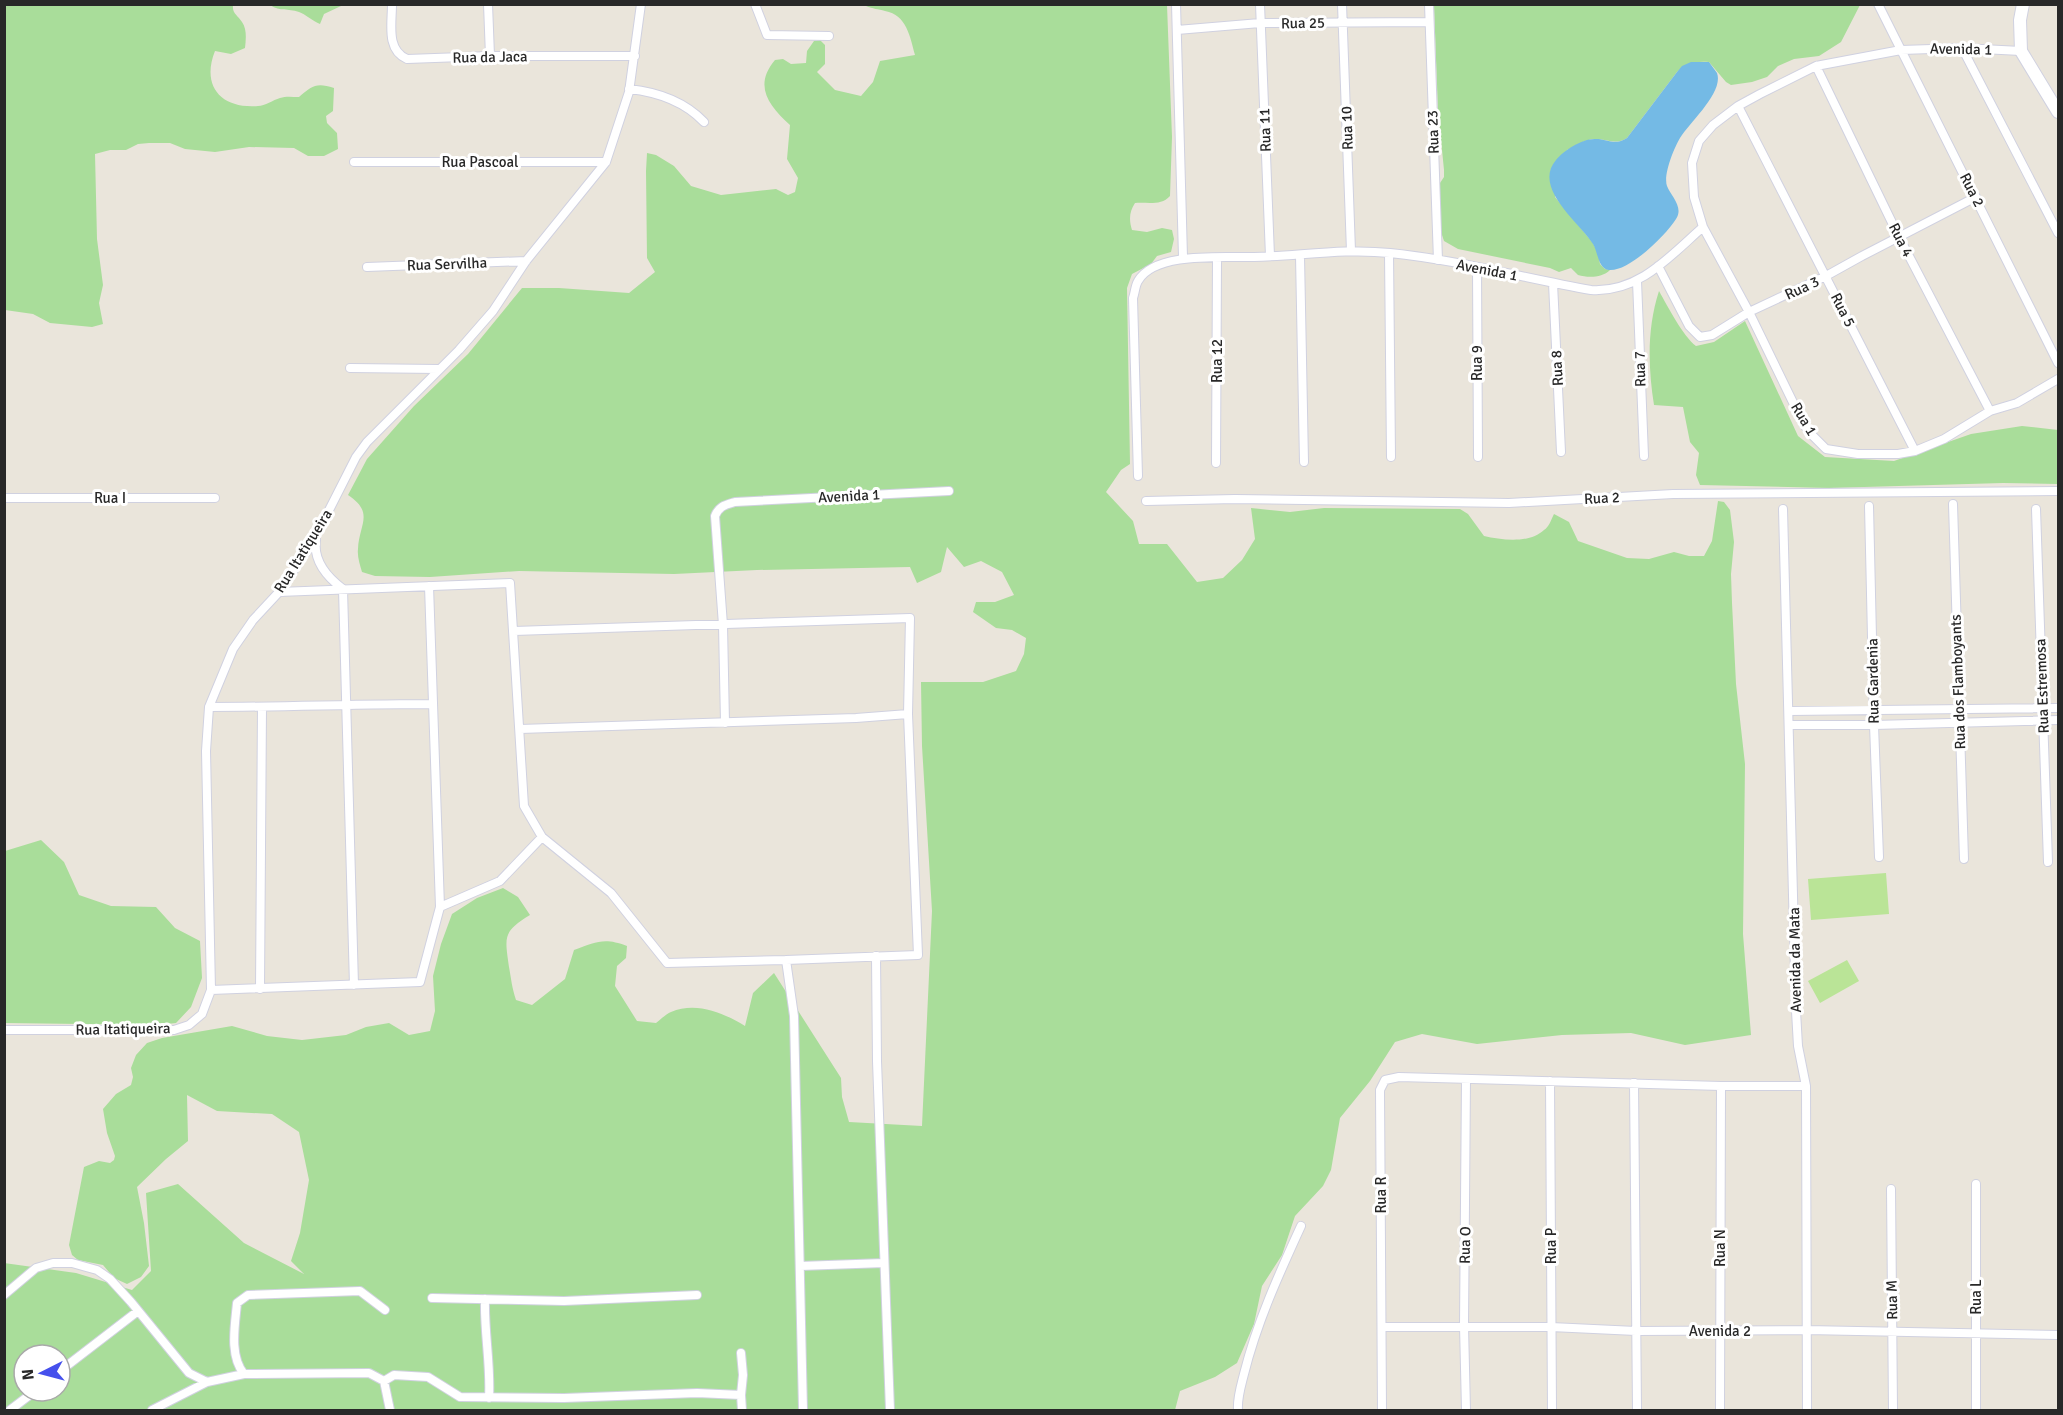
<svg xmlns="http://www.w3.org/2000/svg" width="2063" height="1415" viewBox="0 0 2063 1415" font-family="Signika,sans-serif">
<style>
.green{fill:#a9dd9a;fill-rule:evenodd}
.pitch{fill:#bae497}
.water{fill:#74bae5}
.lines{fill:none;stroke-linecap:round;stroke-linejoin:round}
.street-casing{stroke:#d0d1e0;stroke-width:10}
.secondary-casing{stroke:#d0d1e0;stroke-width:14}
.street{stroke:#fff;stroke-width:8}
.secondary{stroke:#fff;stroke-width:12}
.labels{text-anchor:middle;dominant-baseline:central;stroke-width:6;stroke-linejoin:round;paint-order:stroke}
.street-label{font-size:15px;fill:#282828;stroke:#fff}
</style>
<rect width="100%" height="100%" fill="#eae5db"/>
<path class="green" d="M341,4V6L324,14L320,24C313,21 305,14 299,12C287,8 281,12 270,5Z
M4,5H233C232,14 238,15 242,22C247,29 246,39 245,48L231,54L215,51C201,86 221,109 258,106C265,106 273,100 280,98C286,96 292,97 299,97C312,86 316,82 334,88L333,111L326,116L327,123L337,133L338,149L324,156H308L294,148L249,147L215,152L185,149L170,143H149L138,144L126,150H110L95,154L97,239L103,285L99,303L103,324L92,327L50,323L33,314L5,310Z
M867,5H1167L1172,137L1170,196C1161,206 1148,202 1135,203C1129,212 1129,220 1132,230L1147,232L1162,228L1172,230L1174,239L1171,252L1157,256L1151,264L1132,274L1127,288L1130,464L1121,470L1106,492L1133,521L1139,544H1167L1197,582L1223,578L1242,560L1255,539L1251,508L1290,512L1324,508L1460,509L1468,514L1484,536C1502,540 1529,544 1544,530C1549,527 1551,520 1554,514L1569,522L1578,541L1627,558L1649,559L1674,552L1689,556H1704L1712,541L1718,501L1724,502L1730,510L1734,542L1731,574L1732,603L1736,684L1745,764L1743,934L1751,1035L1685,1045L1631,1033L1562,1035L1477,1044L1422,1034L1395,1042L1370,1081L1340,1118L1331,1170L1323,1186L1295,1216L1282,1255L1262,1286L1254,1324L1237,1363L1215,1377L1180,1391L1175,1410H5L4,1263L76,1273L132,1290L151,1271L146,1193L178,1184L244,1243L304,1274L291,1261L300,1233L309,1180L299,1132L272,1114L217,1111L187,1095L188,1141L166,1159L137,1187L144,1223L149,1266L141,1277L127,1284L114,1278L103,1265L78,1260L72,1255L69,1245L84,1167L99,1161L110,1163L114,1160L115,1156L107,1133L103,1109L116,1094L131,1085L133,1077L131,1068L136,1055L147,1043L162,1038L232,1026L267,1036L302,1040L346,1035L366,1027L389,1023L409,1035L430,1031L435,1011L433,976L441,944L452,914L477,898L503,888L518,897L530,915C502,932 505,937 509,967C511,978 512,988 516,1000L532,1005L565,979L574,950C596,942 604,937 627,946L626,958L617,966L615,986L637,1021L656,1023C660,1020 666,1014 671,1012C696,1001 724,1013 745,1026L753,993L774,973L841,1078L842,1097L849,1122L922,1126L932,911L922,746L921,682H983L1016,671L1024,654L1026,638L1012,630L996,628L973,612L976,602H995L1014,595L1002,572L981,561L964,567L947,547L941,572L917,583L910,567L757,570L674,574L519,571L430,577L375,576L362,572C360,565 357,556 358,549C359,524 375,513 348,495L367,459L414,406L468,354L522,288H559L629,293L655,272L647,258L646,171L647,153L656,155L674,166L691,186L721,195L776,189L788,195L795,192L798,178L787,159L790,125C769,106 753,86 775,60L783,59L791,64L806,63L807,51L814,41L820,40L825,45V64L817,72L835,90L861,96L873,82L880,61L915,55C910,37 907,15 885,11C878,9 873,9 866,6ZM24,1355H60V1391H24Z
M1434,5H1860L1841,42L1819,56L1794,59L1778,66L1767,77L1752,82L1731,85L1726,82L1709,62C1696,61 1686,63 1677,72L1627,138C1615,146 1606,138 1594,139C1584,140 1575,146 1567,150L1555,197L1593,243L1598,253L1600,264L1605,269L1610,270C1602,278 1588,278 1578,275L1571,268L1559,272L1550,268L1458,249L1444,241L1441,232L1439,211L1440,183L1444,177V170L1438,110Z
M1659,291C1668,307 1683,336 1696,346L1714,342L1745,321L1798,436L1825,457L1894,461L1971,434L2022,426L2058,430V484L2003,483L1829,488L1700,485L1696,475L1699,453L1690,442L1683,407L1654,405C1648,367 1647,328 1659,291Z
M41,840L64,862L79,895L111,906L156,907L175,928L200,941L202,978L191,1007L176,1023L158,1025L5,1023V851Z"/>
<path class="pitch" d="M1886,873L1889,914L1811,920L1808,879Z
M1847,960L1859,981L1820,1003L1808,981Z"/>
<path class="water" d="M1691,62H1709C1711,65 1715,70 1717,73C1724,92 1690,122 1680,138C1674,148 1663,175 1667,186C1671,196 1684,207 1676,219C1666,235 1629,272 1609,270C1598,269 1598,252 1593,244C1580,223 1532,188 1556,160C1564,150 1583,138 1596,139C1608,139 1615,146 1627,138L1677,72L1682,66Z"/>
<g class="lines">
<defs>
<path id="street" d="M392,4C392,24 386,50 407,59L490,56H635
M488,4L490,56
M755,4L767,35L829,36
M1176,4L1183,257
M1260,4L1270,256
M1342,4L1351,251
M1429,4L1438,260
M1878,4L2058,363
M1177,30L1260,23L1429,22
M1962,48L2058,233
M1816,66L1899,237L1990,411
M629,89C657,92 685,102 704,122
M1738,106L1915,451
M354,162H606
M1703,227L1749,312L1804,425L1811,434L1826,449L1858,454H1898L1915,451L1944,439L1990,411L2017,403L2058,379
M1389,253L1391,457
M1300,256L1304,462
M1658,266L1689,326L1700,337L1712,335L1749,312L1826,276L1862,256L1976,197
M367,267L526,261
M1477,268L1478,457
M1637,281L1644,456
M1553,283L1561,452
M350,368L439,369
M1216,463L1217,258
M1138,476L1133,298C1135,293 1135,286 1138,281C1155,251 1224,258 1254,257C1299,256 1345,248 1390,253C1458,260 1524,278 1591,290C1639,293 1670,256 1703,227L1694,197L1692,163L1699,141L1713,125L1738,106L1760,94L1816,66L1901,50L1962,48L2021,51
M4,498H215
M1146,501L1235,499L1509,503L1673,494L2058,491
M1953,504L1964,859
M1869,506L1874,725L1879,857
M1783,509L1796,1011L1798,1046L1806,1086L1807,1410
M2036,509L2048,862
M316,540C313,561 327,577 343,589L354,985
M279,592L510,583L524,806L542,837L611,893L667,963L786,960L794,1016L803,1410
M514,631L910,618L908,714L856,718L520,729
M209,707C284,707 358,704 433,704
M1789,711L2058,708
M725,723L723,625L715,516C719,506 725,505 735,502L949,491
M1789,725H1874L2058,720
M440,907L500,881L542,837
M876,956L877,1061L890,1410
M786,960L918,955L908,714
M260,989L262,707
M211,990L420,982L440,907L429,586
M4,1030H174L189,1025L202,1014L211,990L206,751L209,707L233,649L253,620L279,592L306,552L324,520L356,457L367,442L459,350L493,311L526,261L606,162L629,92L641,4
M1550,1081L1552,1410
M1634,1083L1637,1410
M1976,1184V1410
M1891,1189L1893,1410
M800,1266L884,1263
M4,1295L36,1268L53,1263H72L97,1270L110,1279L131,1302L189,1373L207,1382
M432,1298L564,1301L697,1295
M485,1299C484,1333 491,1365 489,1398
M1382,1327H1551L1636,1331L1807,1330L2058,1335
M60,1371L138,1311
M244,1374C229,1356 235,1325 237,1303L248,1295L360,1291L385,1310
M384,1381L394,1375L428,1377L460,1397L564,1398L697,1393L741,1395L742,1410
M741,1395L743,1375L741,1353
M10,1410L35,1391
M152,1410L207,1382L244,1374L369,1373L384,1381L390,1410
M1238,1410C1237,1398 1241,1386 1244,1374C1257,1322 1279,1274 1301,1226
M1382,1410L1380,1090L1385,1080L1399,1077L1721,1086H1806
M1466,1410L1464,1326L1466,1079
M1720,1410L1721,1086"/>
<path id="secondary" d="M2023,4L2020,20L2021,51L2058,112"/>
</defs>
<use href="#street" class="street-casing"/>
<use href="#secondary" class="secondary-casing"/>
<use href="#street" class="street"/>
<use href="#secondary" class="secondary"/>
</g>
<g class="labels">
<g class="street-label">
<text transform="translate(1303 23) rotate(-1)">Rua 25</text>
<text transform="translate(1961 49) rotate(1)">Avenida 1</text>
<text transform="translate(490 57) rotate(-1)">Rua da Jaca</text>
<text transform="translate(1347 128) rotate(-92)">Rua 10</text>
<text transform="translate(1265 130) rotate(-92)">Rua 11</text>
<text transform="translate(1433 132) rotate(-92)">Rua 23</text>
<text x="480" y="162">Rua Pascoal</text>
<text transform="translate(1972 190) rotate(63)">Rua 2</text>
<text transform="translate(1901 240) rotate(63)">Rua 4</text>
<text transform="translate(447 264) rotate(-2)">Rua Servilha</text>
<text transform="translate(1487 270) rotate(11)">Avenida 1</text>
<text transform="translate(1802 288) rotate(-25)">Rua 3</text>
<text transform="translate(1843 310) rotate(63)">Rua 5</text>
<text transform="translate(1217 361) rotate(-90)">Rua 12</text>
<text transform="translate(1477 363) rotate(-90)">Rua 9</text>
<text transform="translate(1557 368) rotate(-93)">Rua 8</text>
<text transform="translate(1640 369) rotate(-92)">Rua 7</text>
<text transform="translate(1804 419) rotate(59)">Rua 1</text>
<text transform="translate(849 496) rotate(-3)">Avenida 1</text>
<text x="110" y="498">Rua I</text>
<text transform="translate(1602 498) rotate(-3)">Rua 2</text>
<text transform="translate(303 551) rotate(-58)">Rua Itatiqueira</text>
<text transform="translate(1873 681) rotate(-91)">Rua Gardenia</text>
<text transform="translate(1958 682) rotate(-92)">Rua dos Flamboyants</text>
<text transform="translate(2042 686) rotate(-92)">Rua Estremosa</text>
<text transform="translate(1795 960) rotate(-91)">Avenida da Mata</text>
<text transform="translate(123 1029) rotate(-1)">Rua Itatiqueira</text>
<text transform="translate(1381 1195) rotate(-90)">Rua R</text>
<text transform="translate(1465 1245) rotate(-89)">Rua O</text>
<text transform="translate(1551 1246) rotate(-90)">Rua P</text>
<text transform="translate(1720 1248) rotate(-90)">Rua N</text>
<text transform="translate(1976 1297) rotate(-90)">Rua L</text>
<text transform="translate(1892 1300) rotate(-91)">Rua M</text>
<text x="1720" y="1331">Avenida 2</text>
</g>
</g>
<rect width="2063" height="1415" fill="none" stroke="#282828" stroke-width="12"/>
<g transform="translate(42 1373) rotate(264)"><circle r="28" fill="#ffffff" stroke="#a9a9a9" stroke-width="1.5"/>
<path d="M0-4.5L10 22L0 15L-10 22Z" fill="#4550ec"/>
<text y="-9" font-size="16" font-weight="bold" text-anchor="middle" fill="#282828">N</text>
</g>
</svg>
